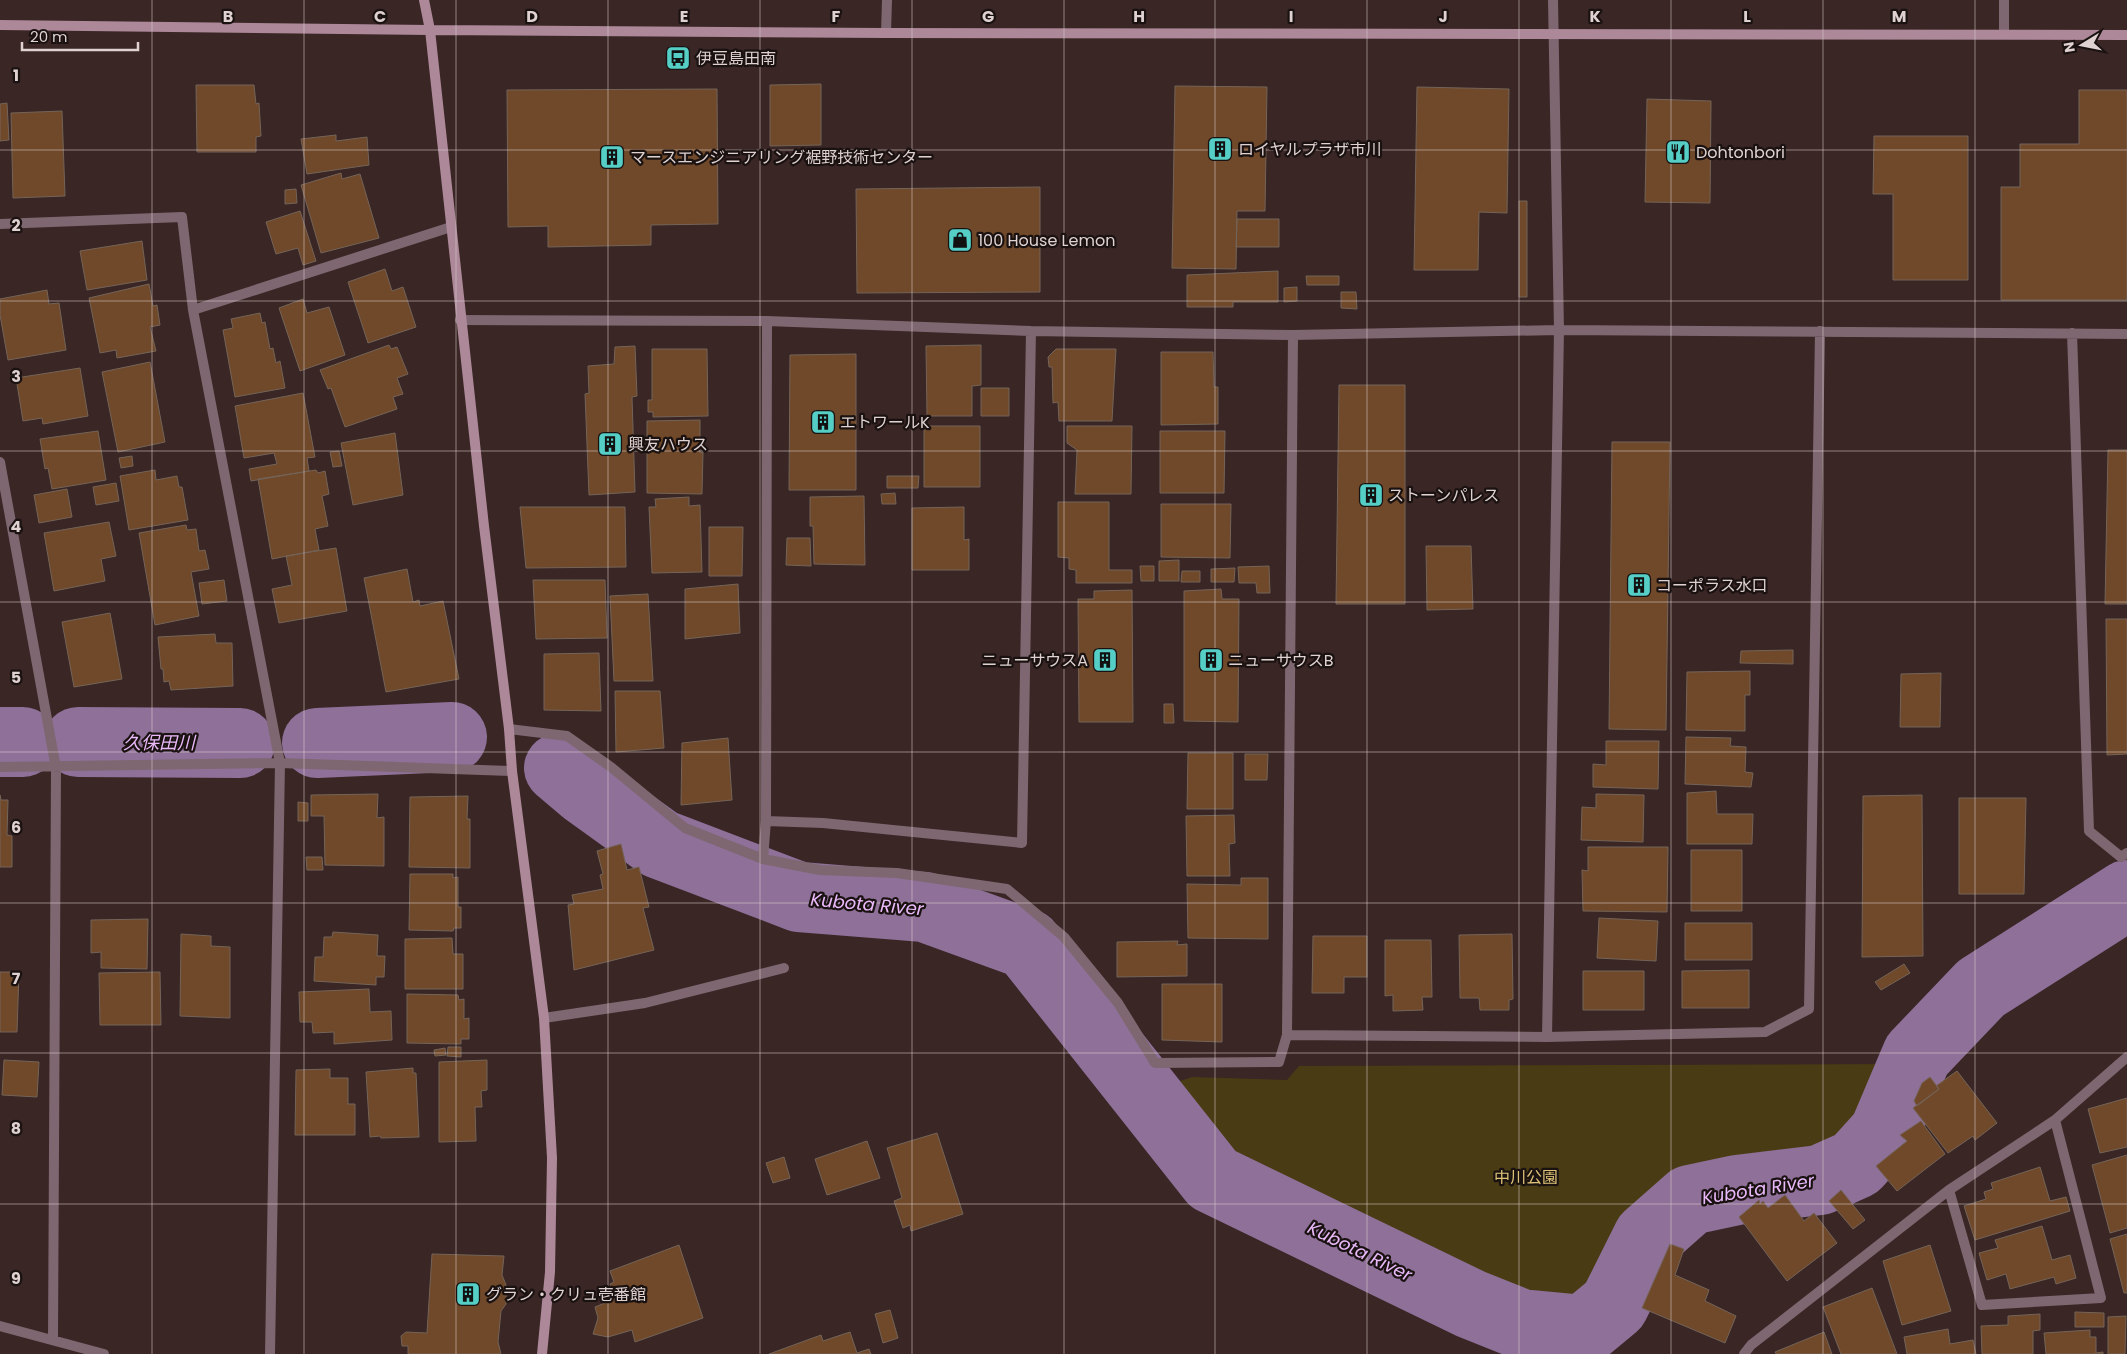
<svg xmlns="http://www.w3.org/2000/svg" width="2127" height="1354" viewBox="0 0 2127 1354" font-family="Poppins,'Noto Sans JP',sans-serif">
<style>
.green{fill:#493b13}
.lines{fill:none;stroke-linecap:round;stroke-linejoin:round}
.river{stroke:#8e7098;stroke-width:70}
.building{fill:#70482a;stroke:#746458}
.street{stroke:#7e6771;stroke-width:10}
.secondary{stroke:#ac8898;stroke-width:10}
.grid{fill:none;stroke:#dfd2d1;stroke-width:1;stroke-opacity:0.55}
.labels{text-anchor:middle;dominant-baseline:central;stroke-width:4.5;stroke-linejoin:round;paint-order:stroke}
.poi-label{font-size:16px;fill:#dfd2d1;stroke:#1a1211;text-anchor:start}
.park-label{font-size:16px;fill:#ddc276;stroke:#1a1211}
.water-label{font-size:18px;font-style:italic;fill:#e9b9f9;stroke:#1a1211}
.grid-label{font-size:16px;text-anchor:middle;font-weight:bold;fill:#dfd2d1;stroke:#1a1211;stroke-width:4.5;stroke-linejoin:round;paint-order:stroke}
</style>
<rect width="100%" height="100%" fill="#392625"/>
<path class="green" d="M1900,1064L1870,1128L1860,1137L1824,1158L1746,1165L1663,1195L1625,1229L1598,1295L1569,1307L1530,1301L1219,1160L1169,1085L1192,1077L1287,1080L1299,1066Z"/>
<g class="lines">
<path class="river" d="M0,742H23
M78,742L240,743
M317,743L452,737
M559,768L585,790L660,844L799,897L925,907L1027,944L1213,1179L1471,1304L1521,1324L1584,1330L1614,1305L1648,1237L1690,1200L1737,1190L1820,1180L1856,1164L1884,1133L1917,1055L1981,988L2127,895"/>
</g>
<path class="building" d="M821,84V145L770,146V85Z
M196,85H254L256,104L259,103L261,136L256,137V152H197Z
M1175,86L1267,87L1265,211H1237L1236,269L1172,268Z
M1417,87L1509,89L1507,213L1479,212L1478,270H1414Z
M717,89L718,224L651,225V245L548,247V226L508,227L507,90Z
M2079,90H2127V300H2001V187H2020V144H2079Z
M1647,99L1711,101L1710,203L1645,202Z
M7,103L9,140L0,141V104Z
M62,111L65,196L13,198L11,113Z
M336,135V141L367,137L369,165L307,174L301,139Z
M1874,136H1968V280H1893V194H1873Z
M341,173L342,179L360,174L379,238L321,253L301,185Z
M1040,187V292L857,293L856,189Z
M296,189L297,203L285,204V190Z
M1519,201H1527V297H1519Z
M300,211L316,261L303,265L298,248L276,254L266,222Z
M1237,219H1279V247H1236Z
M142,241L147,280L87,290L80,251Z
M385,269L392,291L403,287L416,327L368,343L348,282Z
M1278,271V302H1233V307H1187V275Z
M1306,276H1339V285H1307Z
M149,284L153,306L157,305L160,325L150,327L156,351L117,358L116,350L100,353L89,298Z
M1297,287V301L1284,302V288Z
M47,290L49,304L59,303L66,350L8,360L0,315V299Z
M1341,292H1356L1357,309L1341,308Z
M303,299L307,313L329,307L345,355L300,371L279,308Z
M260,313L262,323L265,322L270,349L273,348L276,363L280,361L285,388L235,397L223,330L233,328L231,319Z
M389,345L391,349L397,347L408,374L397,378L403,394L393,397L397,409L345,427L331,388L328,389L320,370Z
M981,345V385L972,386V416H927L926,346Z
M635,346L637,396L632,397L635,492L589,495L585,394L589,393L588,366L614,364L615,347Z
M652,349H707L708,416L653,417V412H648V400H652Z
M1056,349H1116L1112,421H1059L1058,402L1053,403L1052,367H1049L1048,357Z
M1161,352H1213L1214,387H1218V424L1161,425Z
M856,354V490H789L790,355Z
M150,362L165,442L118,452L102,372Z
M80,368L88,416L43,424L42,418L23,421L16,378Z
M1339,385H1405V604H1336Z
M981,388H1009V416H981Z
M303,393L315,457L307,458L309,471L251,481L249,469L277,464L274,453L244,458L235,406Z
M700,420V453L703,452L702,494L647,493V421Z
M924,426H980V487H924Z
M1067,426H1132L1131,494H1075L1077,450L1067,443Z
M98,431L106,480L52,489L48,468L45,469L40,439Z
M1160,431H1225L1224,493H1160Z
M395,433L403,495L353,505L341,443Z
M1612,442H1670L1666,730L1609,729Z
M2108,450H2127V604H2105Z
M339,451L342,466L333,467L330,452Z
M132,456L133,466L121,468L119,458Z
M155,470L156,480L177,476L179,487H182L188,520L129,530L120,476Z
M316,470L318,473L325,471L329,494L322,496L328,526L315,529L319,550L272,559L258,479Z
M887,476H919L918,488H887Z
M116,483L119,501L96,505L93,487Z
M67,489L72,517L39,523L34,495Z
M895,493L896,504H882L881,494Z
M864,496L865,565L814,564L813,526H810V497Z
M689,497V506L700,505L702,572L652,573L649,507H656L655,499Z
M1058,502H1109V570H1132V583H1076V570L1069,569V558L1058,557Z
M1161,504H1231L1230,558L1161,557Z
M520,507H625L626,567L526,568Z
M964,507V540L969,539V570H912V508Z
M109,522L116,556L101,559L105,581L54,591L44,533Z
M186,525L187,530L196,529L199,551L205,550L209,569L191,572L199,616L155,625L139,533Z
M709,527H743L742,576H709Z
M787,538H810L811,566L786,565Z
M1426,546H1471L1473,609L1427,610Z
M336,548L347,611L279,623L272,589L292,585L286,556Z
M1179,560V581H1159V561Z
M1140,566H1154V581H1141Z
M1269,566L1270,593H1257L1256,583H1239L1238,567Z
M1235,568L1234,582H1211V569Z
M407,569L413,602L419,600L420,606L443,601L459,679L386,692L364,578Z
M1182,571H1200V582H1181Z
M224,580L227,601L202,604L199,583Z
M533,580H605L607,638L536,639Z
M738,584L740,633L685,639V589Z
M1221,589L1222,599H1239L1238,722L1184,721V591Z
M1132,590L1133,722H1079L1078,599H1094V591Z
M648,594L653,681H614L610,596Z
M110,613L122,679L74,687L62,622Z
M2106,619H2127V754L2107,755Z
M215,634L216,643H232L233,686L171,690L169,681L164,682L163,669H161L158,637Z
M1793,650V664L1740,663L1741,651Z
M599,653L601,711L544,710V654Z
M1750,671V695H1745V731L1686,730L1687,672Z
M1941,673L1940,727H1900L1901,674Z
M615,691H660L664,748L616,752Z
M1164,704H1173L1174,723H1164Z
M1686,737L1731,738L1730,746L1746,747L1745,772L1753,773L1751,787L1685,784Z
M728,738L732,800L681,805L682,743Z
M1606,741H1659L1658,789L1593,787V764L1606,765Z
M1188,753H1233V809H1187Z
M1245,754H1268L1267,780H1245Z
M1716,791L1717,814H1753L1752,844H1687V793Z
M378,794L377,818L384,817V866L325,865L324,816H311V795Z
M1596,794L1644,795L1643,842L1581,840L1582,807L1596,808Z
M0,795L1,800H8L7,835L12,836V867H0Z
M1922,795L1923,956L1862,957L1863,796Z
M468,796L467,819H470V868L409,867L410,797Z
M1959,798H2026L2024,894H1959Z
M298,802L308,803V821H298Z
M1234,815L1235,843L1229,844L1230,876H1187L1186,816Z
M621,844L627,870L639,867L649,907L643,908L654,950L574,970L568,905L574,904L572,895L603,889L600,875L603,874L597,851Z
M1588,847H1668L1667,912L1583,911L1582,870L1588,871Z
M1691,850H1742V911H1691Z
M306,857H322L323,870H307Z
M410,874H453V878L458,877V907H461V928H454L453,931L409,930Z
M1241,878H1268V939L1188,938L1187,884L1241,885Z
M1599,918L1658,921L1656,961L1597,958Z
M148,919L147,969L101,968V952L91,953V920Z
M1685,923H1752V960H1685Z
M333,932L378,935L377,956H385L384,977H376V985L314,981L315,957H323L324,937H332Z
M181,934L211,936V946L230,947V1018L180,1016Z
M1512,934L1513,999L1509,1000V1010H1480L1479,998H1460L1459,935Z
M1313,936H1367V977H1344V993H1312Z
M452,938L453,954H463V989H405V939Z
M1385,940H1431L1432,997H1422L1423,1010L1393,1011V995L1385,996Z
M1178,941L1177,945L1187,944V976L1117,977V942Z
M1904,964L1910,973L1881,990L1875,982Z
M1749,970V1008H1682V971Z
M1583,971H1644V1010H1583Z
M0,972H19L17,1032H0Z
M160,972L161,1025H100L99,973Z
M1162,984H1222V1042L1162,1040Z
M369,989L370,1012L391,1011L392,1040L334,1044V1032L313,1033L312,1022H300L299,992Z
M407,994L458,995L459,1000L464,999V1019L469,1018V1039H461V1044L407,1043Z
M448,1047H461V1057L447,1056Z
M445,1048L446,1055L435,1056L434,1050Z
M4,1060L39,1062L37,1097L2,1095Z
M487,1060V1090L481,1091L482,1107H475L476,1141L439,1142V1062Z
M413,1068V1073H416L419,1137L381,1138L380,1136L370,1137L366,1072Z
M330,1069V1078H348V1104H355V1135H295L296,1070Z
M1957,1071L1997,1123L1975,1140L1973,1136L1948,1153L1913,1108L1939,1089L1936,1086Z
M1930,1077L1939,1089L1917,1106L1914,1101L1922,1083Z
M2127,1098V1147L2100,1153L2088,1109Z
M1921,1121L1945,1154L1897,1191L1876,1166L1907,1141L1900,1135Z
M937,1133L963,1214L911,1231L910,1225L903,1228L894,1201L902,1198L887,1148Z
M867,1141L880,1178L827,1195L815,1159Z
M2127,1155V1228L2110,1233L2092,1165Z
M784,1157L790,1178L773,1183L766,1163Z
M2040,1167L2050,1201L2066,1197L2070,1211L1975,1240L1964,1206L1986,1199L1984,1192L1993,1189L1991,1183Z
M1841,1190L1865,1220L1853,1229L1829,1201Z
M1785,1195L1804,1221L1814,1213L1837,1243L1787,1281L1739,1217L1759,1200L1760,1204L1763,1201L1768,1208Z
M2042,1226L2052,1260L2070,1255L2076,1278L2056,1284L2054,1277L2010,1289L2006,1274L1987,1280L1979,1253L1998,1248L1995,1240Z
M2127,1234V1293H2124L2110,1239Z
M1670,1244L1684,1249L1675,1275L1709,1290L1705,1301L1736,1316L1725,1343L1642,1308Z
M679,1245L703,1318L635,1342L632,1330L608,1337L593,1334L598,1318L595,1307L615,1299L610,1284L614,1282L610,1271Z
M1930,1245L1951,1311L1902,1325L1883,1261Z
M432,1254L504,1256L502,1275L506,1285V1304L501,1311L498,1342L501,1354H408V1346H402L401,1336L406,1332L427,1333Z
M1872,1288L1897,1354H1841L1823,1307Z
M890,1310L898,1338L883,1343L875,1314Z
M2075,1312L2104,1313V1327H2075Z
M2040,1314V1330L2033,1331V1354H1982L1981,1326L2008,1325V1316Z
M2126,1316L2125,1354H2108V1317Z
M1948,1329L1950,1344L1973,1340L1976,1354H1907L1904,1337Z
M2090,1330V1337H2096V1353L2103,1352V1354H2046L2044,1333Z
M850,1332L857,1353L869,1349L871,1354H769L821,1335L823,1341Z
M1824,1332L1832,1354H1776L1775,1352Z"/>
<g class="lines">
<path class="street" d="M2004,0V34
M886,33L887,0
M0,224L182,217L193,310L280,763L270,1354
M193,310L451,227
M460,320L767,321L1031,331L1293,335L1559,330L2127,334
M767,321L766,821L823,823L1022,843L1031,331
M2072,333L2089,831L2121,857L2127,853
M1293,335L1287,1035L1547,1037L1765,1032L1809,1009L1820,331
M0,462L56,768L53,1339
M509,729L567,736L611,767L685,828L763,859L820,870L897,873L1007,889L1064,937L1118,1003L1155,1063L1279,1062L1287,1035
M0,767L280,763L512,771
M763,859L766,821
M544,1018L645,1003L784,968
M1547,1037L1559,330L1553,0
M1949,1190L1982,1305L2101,1298L2055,1120
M0,1326L104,1354
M1744,1354L1751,1345L1949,1190L2055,1120L2127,1057"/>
<path class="secondary" d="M424,0L430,30L484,526L509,729L512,771L544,1018L552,1158L550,1272L542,1354
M0,25L430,30L886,33L2127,35"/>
</g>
<path class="grid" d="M152,0V1354M304,0V1354M456,0V1354M608,0V1354M760,0V1354M912,0V1354M1064,0V1354M1215,0V1354M1367,0V1354M1519,0V1354M1671,0V1354M1823,0V1354M1975,0V1354M0,150H2127M0,301H2127M0,451H2127M0,602H2127M0,752H2127M0,903H2127M0,1053H2127M0,1204H2127"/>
<defs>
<symbol id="bus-square" viewBox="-11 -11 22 22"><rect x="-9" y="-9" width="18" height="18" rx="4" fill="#55cec6" stroke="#1a1211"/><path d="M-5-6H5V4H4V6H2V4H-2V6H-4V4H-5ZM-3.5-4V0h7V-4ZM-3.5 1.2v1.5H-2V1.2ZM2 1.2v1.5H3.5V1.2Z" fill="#111"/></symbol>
<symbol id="building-square" viewBox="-11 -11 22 22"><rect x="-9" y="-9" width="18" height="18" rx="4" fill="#55cec6" stroke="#1a1211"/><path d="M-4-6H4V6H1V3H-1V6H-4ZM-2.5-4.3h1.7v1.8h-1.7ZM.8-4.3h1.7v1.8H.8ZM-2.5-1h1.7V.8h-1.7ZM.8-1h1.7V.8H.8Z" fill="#111"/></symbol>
<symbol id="restaurant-square" viewBox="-11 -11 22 22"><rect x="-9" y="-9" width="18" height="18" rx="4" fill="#55cec6" stroke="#1a1211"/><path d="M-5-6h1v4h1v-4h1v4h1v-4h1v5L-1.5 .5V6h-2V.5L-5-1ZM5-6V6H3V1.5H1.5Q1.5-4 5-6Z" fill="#111"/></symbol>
<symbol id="shop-square" viewBox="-11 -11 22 22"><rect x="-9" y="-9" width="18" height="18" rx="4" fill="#55cec6" stroke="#1a1211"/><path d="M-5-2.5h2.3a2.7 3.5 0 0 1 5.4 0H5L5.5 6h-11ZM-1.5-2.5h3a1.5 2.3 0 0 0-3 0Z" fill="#111"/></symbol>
</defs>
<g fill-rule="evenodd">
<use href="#bus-square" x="664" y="44" width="28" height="28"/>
<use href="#building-square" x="1206" y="135" width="28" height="28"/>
<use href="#restaurant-square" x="1664" y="138" width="28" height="28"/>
<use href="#building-square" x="598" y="143" width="28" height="28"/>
<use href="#shop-square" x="946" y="226" width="28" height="28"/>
<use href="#building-square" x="809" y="408" width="28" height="28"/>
<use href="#building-square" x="596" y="430" width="28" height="28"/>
<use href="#building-square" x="1357" y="481" width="28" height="28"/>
<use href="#building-square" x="1625" y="571" width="28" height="28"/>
<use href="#building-square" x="1091" y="646" width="28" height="28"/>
<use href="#building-square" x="1197" y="646" width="28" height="28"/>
<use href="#building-square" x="454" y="1280" width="28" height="28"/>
</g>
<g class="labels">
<g class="poi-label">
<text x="696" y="58">伊豆島田南</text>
<text x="1238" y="149">ロイヤルプラザ市川</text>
<text x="1696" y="152">Dohtonbori</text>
<text x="630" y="157">マースエンジニアリング裾野技術センター</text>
<text x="978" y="240">100 House Lemon</text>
<text x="840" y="422">エトワールK</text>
<text x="628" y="444">興友ハウス</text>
<text x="1388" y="495">ストーンパレス</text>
<text x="1656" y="585">コーポラス水口</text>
<text x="1088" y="660" text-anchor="end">ニューサウスA</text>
<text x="1228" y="660">ニューサウスB</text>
<text x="486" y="1294">グラン・クリュ壱番館</text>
</g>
<g class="park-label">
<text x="1526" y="1177">中川公園</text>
</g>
<g class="water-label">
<text x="159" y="742">久保田川</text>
<text transform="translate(867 904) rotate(5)">Kubota River</text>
<text transform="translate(1758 1189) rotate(-9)">Kubota River</text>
<text transform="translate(1360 1251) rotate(26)">Kubota River</text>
</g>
</g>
<g class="grid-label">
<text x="228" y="22">B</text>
<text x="380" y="22">C</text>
<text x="532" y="22">D</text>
<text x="684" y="22">E</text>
<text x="836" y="22">F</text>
<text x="988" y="22">G</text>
<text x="1139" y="22">H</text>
<text x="1291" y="22">I</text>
<text x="1443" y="22">J</text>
<text x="1595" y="22">K</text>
<text x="1747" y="22">L</text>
<text x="1899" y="22">M</text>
<text x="16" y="81">1</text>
<text x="16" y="231">2</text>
<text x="16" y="382">3</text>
<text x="16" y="532">4</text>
<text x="16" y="683">5</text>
<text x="16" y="833">6</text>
<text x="16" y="984">7</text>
<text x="16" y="1134">8</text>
<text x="16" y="1284">9</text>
</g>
<g transform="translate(2082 45) rotate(260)" stroke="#1a1211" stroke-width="4" paint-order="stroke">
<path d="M0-4L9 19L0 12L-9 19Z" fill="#dfd2d1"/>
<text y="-8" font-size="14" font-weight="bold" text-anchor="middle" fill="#dfd2d1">N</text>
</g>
<path d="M22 42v8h116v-8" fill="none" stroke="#dfd2d1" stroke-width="2.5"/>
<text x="30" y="42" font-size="15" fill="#dfd2d1" stroke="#1a1211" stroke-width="4" paint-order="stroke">20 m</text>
</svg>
